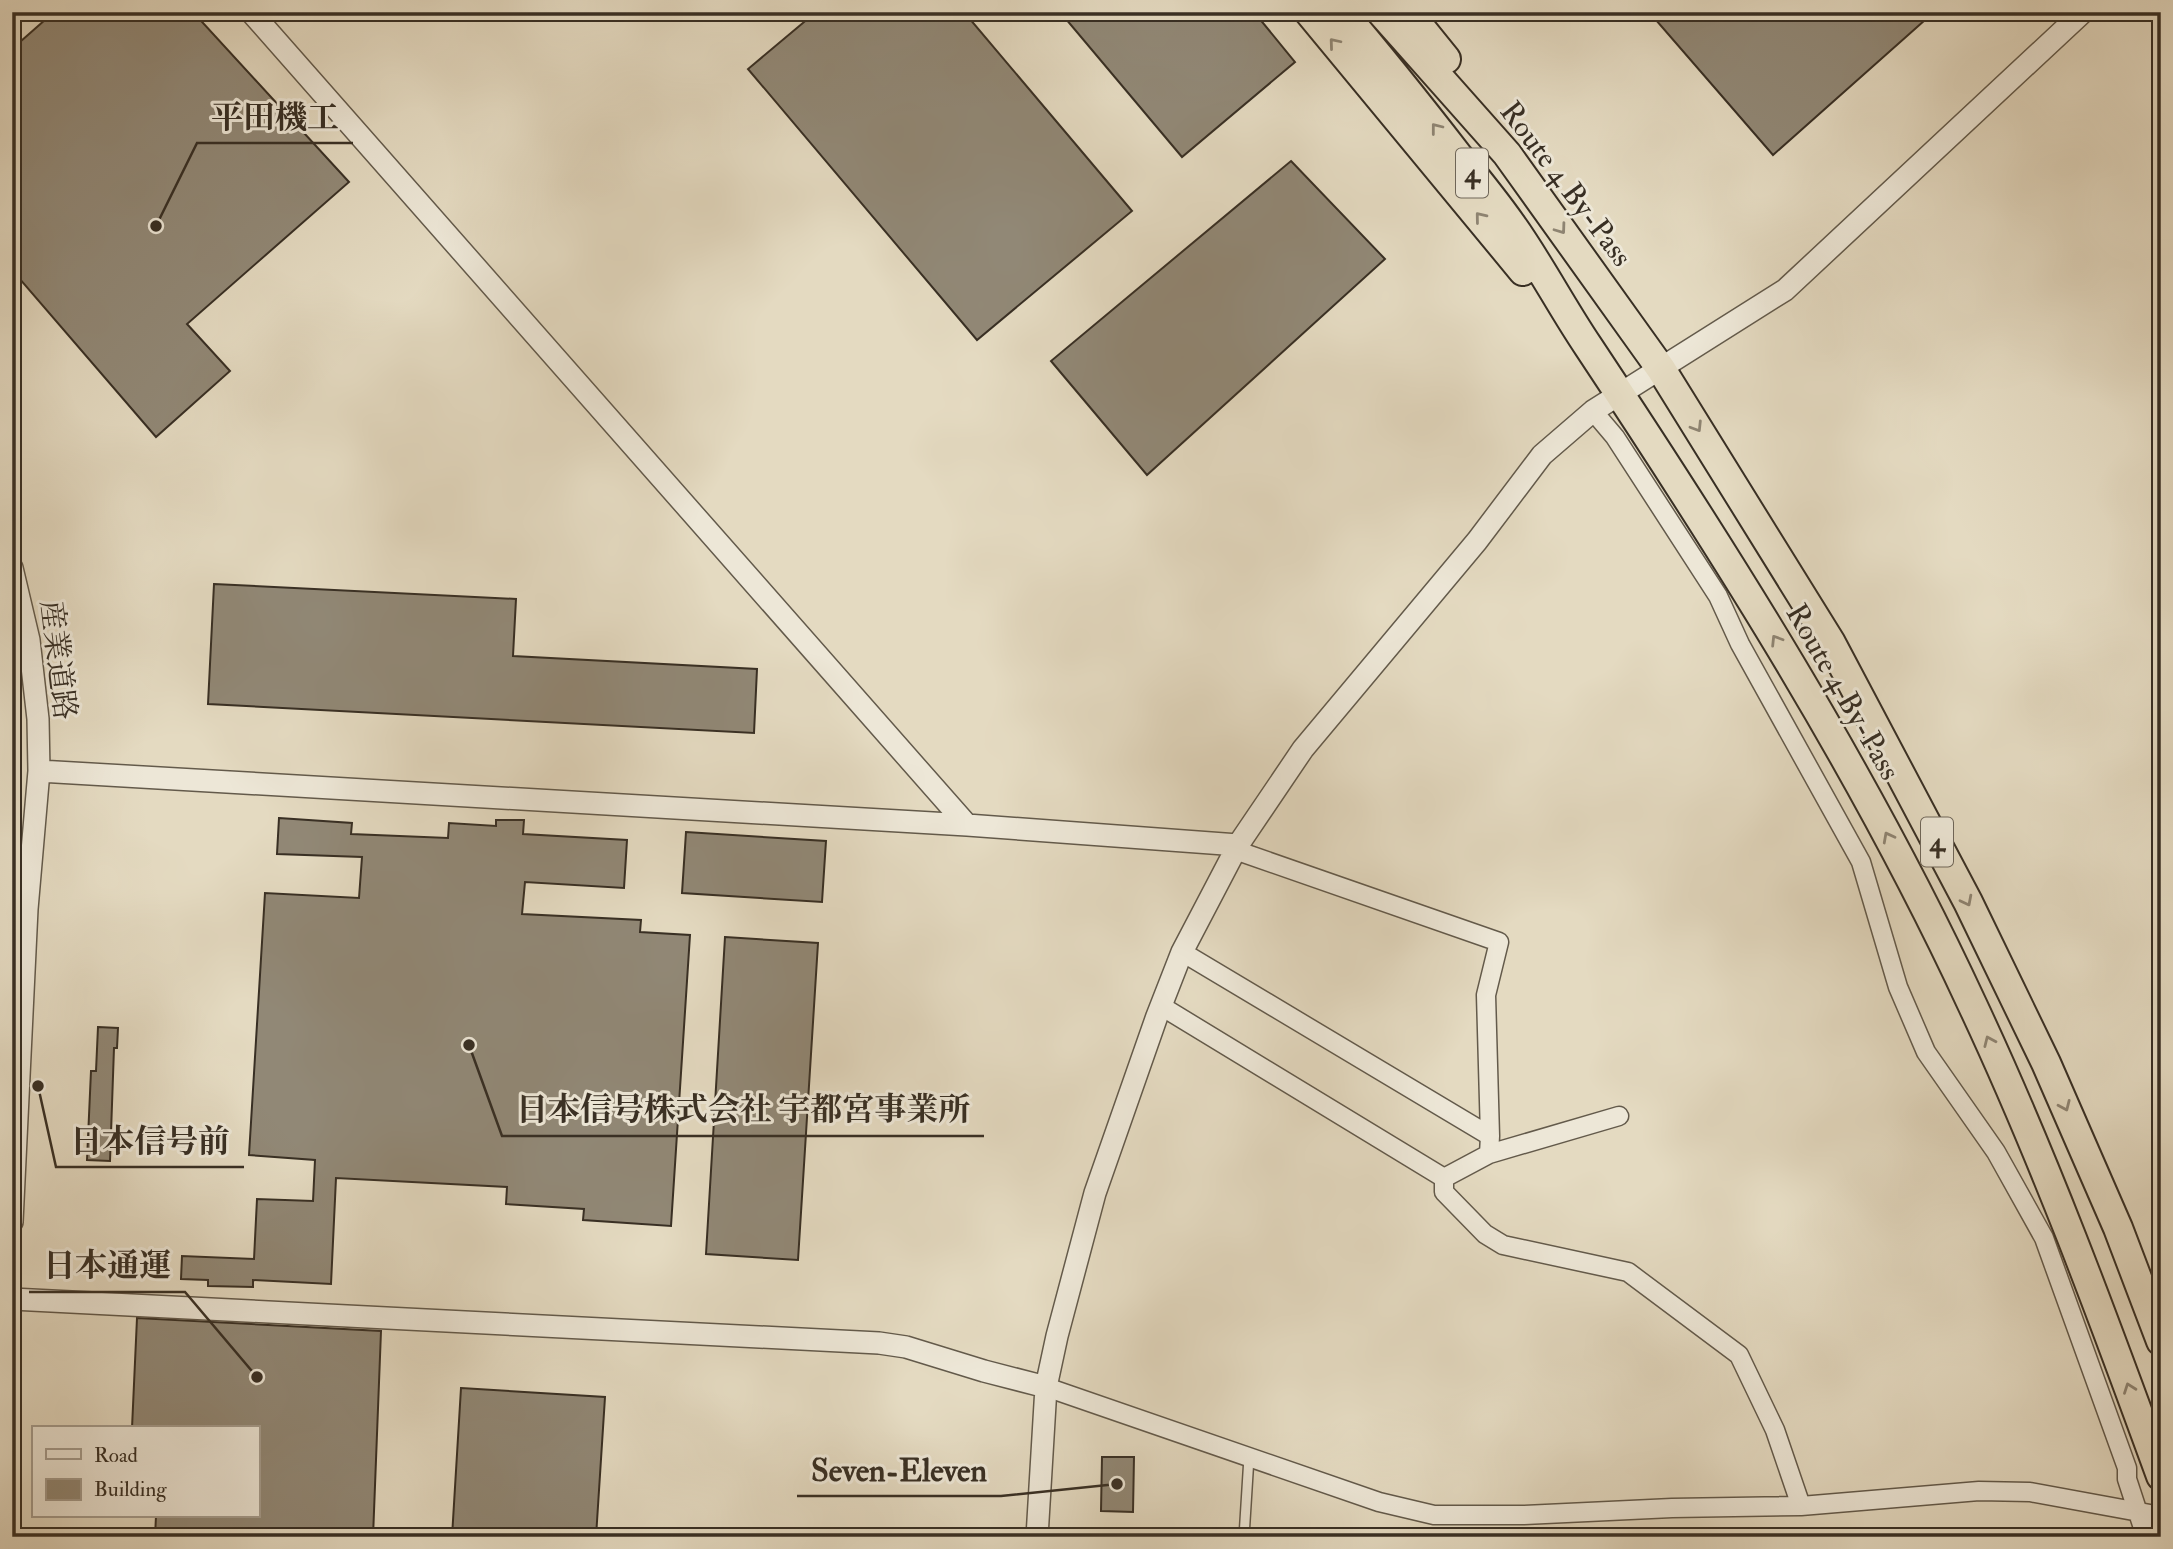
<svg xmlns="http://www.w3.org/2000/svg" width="2173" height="1549" viewBox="0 0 2173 1549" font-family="'IM FELL Double Pica','Noto Serif JP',serif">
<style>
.building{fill:#918876;stroke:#382f24;stroke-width:2}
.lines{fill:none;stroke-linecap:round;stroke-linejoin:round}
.service-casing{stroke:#635a4b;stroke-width:12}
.minor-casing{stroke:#635a4b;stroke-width:21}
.tertiary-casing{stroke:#635a4b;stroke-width:24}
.trunk-casing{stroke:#382f24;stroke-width:32}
.service{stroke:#ede7d7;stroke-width:9}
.minor{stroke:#ede7d7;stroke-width:18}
.tertiary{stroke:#ede7d7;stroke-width:21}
.trunk{stroke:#e4dac1;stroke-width:28}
.oneway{stroke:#8e8472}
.labels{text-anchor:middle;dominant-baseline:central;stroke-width:6;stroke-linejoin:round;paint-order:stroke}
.shield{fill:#ede7d7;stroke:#6e665a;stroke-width:2}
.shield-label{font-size:28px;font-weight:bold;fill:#382f24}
.street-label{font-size:30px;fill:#382f24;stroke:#ede7d7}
.leader{fill:none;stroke:#382f24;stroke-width:2.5}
.callout-dot{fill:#382f24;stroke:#ede7d7;stroke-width:2.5}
.callout-label{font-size:32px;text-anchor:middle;font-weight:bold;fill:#382f24;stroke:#ede7d7;stroke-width:6;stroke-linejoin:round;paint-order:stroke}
</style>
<rect width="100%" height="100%" fill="#e4dac1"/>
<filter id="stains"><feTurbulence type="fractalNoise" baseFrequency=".00286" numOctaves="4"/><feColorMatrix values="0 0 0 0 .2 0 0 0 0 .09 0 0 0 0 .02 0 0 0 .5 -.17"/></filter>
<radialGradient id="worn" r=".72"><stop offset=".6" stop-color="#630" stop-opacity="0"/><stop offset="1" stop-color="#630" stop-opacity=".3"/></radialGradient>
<path class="building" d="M54,12H193L349,182L187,324L230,371L156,437L12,270V49Z
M816,12H964L1132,211L977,340L748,69Z
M1060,12H1254L1295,62L1182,157Z
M1649,12H1934L1773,155Z
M1291,161L1385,259L1147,475L1051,361Z
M214,584L516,599L513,656L757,669L754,733L208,704Z
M279,818L352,823L351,834L448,838L449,823L496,826V820H524L523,834L627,840L624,888L525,882L522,914L641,920L640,932L690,935L671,1226L583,1220L584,1209L506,1204L507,1187L336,1178L331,1284L253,1280V1287L208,1286V1280L181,1279L182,1256L254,1259L257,1199L313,1201L315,1160L249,1155L265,893L359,898L362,857L277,854Z
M686,832L826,841L822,902L682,893Z
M725,937L818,943L798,1260L706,1254Z
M98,1027L118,1028L117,1048H114L110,1161L87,1160L91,1071H96Z
M137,1318L381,1331L373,1537H155L156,1516H257V1428H132Z
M461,1388L605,1397L596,1537H452Z
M1102,1457H1134L1133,1512L1101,1511Z"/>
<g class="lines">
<defs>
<path id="service" d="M1244,1537L1249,1457"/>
<path id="minor" d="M1593,411L1615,437L1718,596L1740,644L1861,862L1898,987L1926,1052L1996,1152L2044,1238L2127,1468V1479L2146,1537
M1235,850L1499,942L1486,995L1490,1136
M1182,952L1490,1136L1489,1154L1444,1178V1192L1485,1234L1503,1245L1628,1272L1739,1355L1775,1430L1801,1506
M1161,1006L1444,1178
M1489,1154L1619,1116
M1046,1387L1379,1502L1434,1515H1524L1672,1508L1801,1506L1979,1491L2030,1492L2161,1516"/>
<path id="tertiary" d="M251,12L967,825
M12,568L29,640L38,719L39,771L27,909L12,1222
M39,771L967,825L1238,845
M12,1299L879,1343L906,1347L984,1371L1046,1387
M1037,1537L1046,1387L1057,1336L1095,1193L1157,1016L1182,952L1238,845L1303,749L1477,541L1542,455L1593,411L1785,290L2083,12"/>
<path id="trunk" d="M1309,12L1523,271
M1342,12C1383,60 1421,108 1459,157C1477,179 1495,201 1511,224C1539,263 1561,306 1588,346C1728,557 1865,773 1972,1004C2044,1157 2103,1317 2161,1476
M1381,12L1507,154L1661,369L1831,643L1968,902L2046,1063L2118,1228L2161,1341
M1408,12L1446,59"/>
</defs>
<use href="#service" class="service-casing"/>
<use href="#minor" class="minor-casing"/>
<use href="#tertiary" class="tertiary-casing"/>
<use href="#trunk" class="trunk-casing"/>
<use href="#service" class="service"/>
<use href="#minor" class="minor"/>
<use href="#tertiary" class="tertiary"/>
<use href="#trunk" class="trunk"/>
</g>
<defs><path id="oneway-chevron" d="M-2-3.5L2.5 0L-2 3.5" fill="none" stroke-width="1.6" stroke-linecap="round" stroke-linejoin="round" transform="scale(1.75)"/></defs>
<g class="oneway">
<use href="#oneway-chevron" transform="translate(1334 43) rotate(-130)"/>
<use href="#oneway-chevron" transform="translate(1436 128) rotate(-128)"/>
<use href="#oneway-chevron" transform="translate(1480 217) rotate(-129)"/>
<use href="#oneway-chevron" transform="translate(1561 229) rotate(54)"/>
<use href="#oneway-chevron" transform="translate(1697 427) rotate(58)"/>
<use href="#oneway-chevron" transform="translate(1776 640) rotate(-122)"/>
<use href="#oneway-chevron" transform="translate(1888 837) rotate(-118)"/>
<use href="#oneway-chevron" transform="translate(1967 901) rotate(63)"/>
<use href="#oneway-chevron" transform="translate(1989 1041) rotate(-114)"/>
<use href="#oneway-chevron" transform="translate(2065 1106) rotate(66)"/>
<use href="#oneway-chevron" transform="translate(2129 1388) rotate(-110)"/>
</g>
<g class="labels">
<g class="shield">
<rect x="1456" y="148.5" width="32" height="49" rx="5"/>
<rect x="1921" y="817.5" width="32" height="49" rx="5"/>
</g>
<g class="shield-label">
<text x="1472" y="173">4</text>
<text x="1937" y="842">4</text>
</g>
<g class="street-label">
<text transform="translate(1566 184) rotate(53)">Route 4 By-Pass</text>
<text transform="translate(58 660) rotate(83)">産業道路</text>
<text transform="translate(1843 692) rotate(60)">Route 4 By-Pass</text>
</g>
</g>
<path class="leader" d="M156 226L197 143H353M469 1045L502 1136H984M38 1086L56 1167H244M257 1377L185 1292H29M1117 1484L1001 1496H797"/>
<g class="callout-dot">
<circle cx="156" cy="226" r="7"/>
<circle cx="469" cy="1045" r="7"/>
<circle cx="38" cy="1086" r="7"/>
<circle cx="257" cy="1377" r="7"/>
<circle cx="1117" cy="1484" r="7"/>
</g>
<g class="callout-label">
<text x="275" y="128">平田機工</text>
<text x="743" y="1120">日本信号株式会社 宇都宮事業所</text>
<text x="150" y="1152">日本信号前</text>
<text x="107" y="1276">日本通運</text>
<text x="899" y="1481">Seven-Eleven</text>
</g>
<rect width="2173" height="1549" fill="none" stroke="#e4dac1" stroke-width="42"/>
<rect x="14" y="14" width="2145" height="1521" fill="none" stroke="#382f24" stroke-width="3.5"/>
<rect x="21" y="21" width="2131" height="1507" fill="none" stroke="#382f24" stroke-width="2"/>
<rect x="32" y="1426" width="228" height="91" fill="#ede7d7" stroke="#a59d8f" stroke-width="2"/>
<rect x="46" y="1449" width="35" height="10" fill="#ede7d7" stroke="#a59d8f" stroke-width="2"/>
<text x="94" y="1462" font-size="21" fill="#382f24">Road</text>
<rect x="46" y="1479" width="35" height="21" fill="#918876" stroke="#a59d8f" stroke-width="2"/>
<text x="94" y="1496" font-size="21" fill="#382f24">Building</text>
<rect width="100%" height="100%" filter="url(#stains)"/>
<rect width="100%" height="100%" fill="url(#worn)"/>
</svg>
